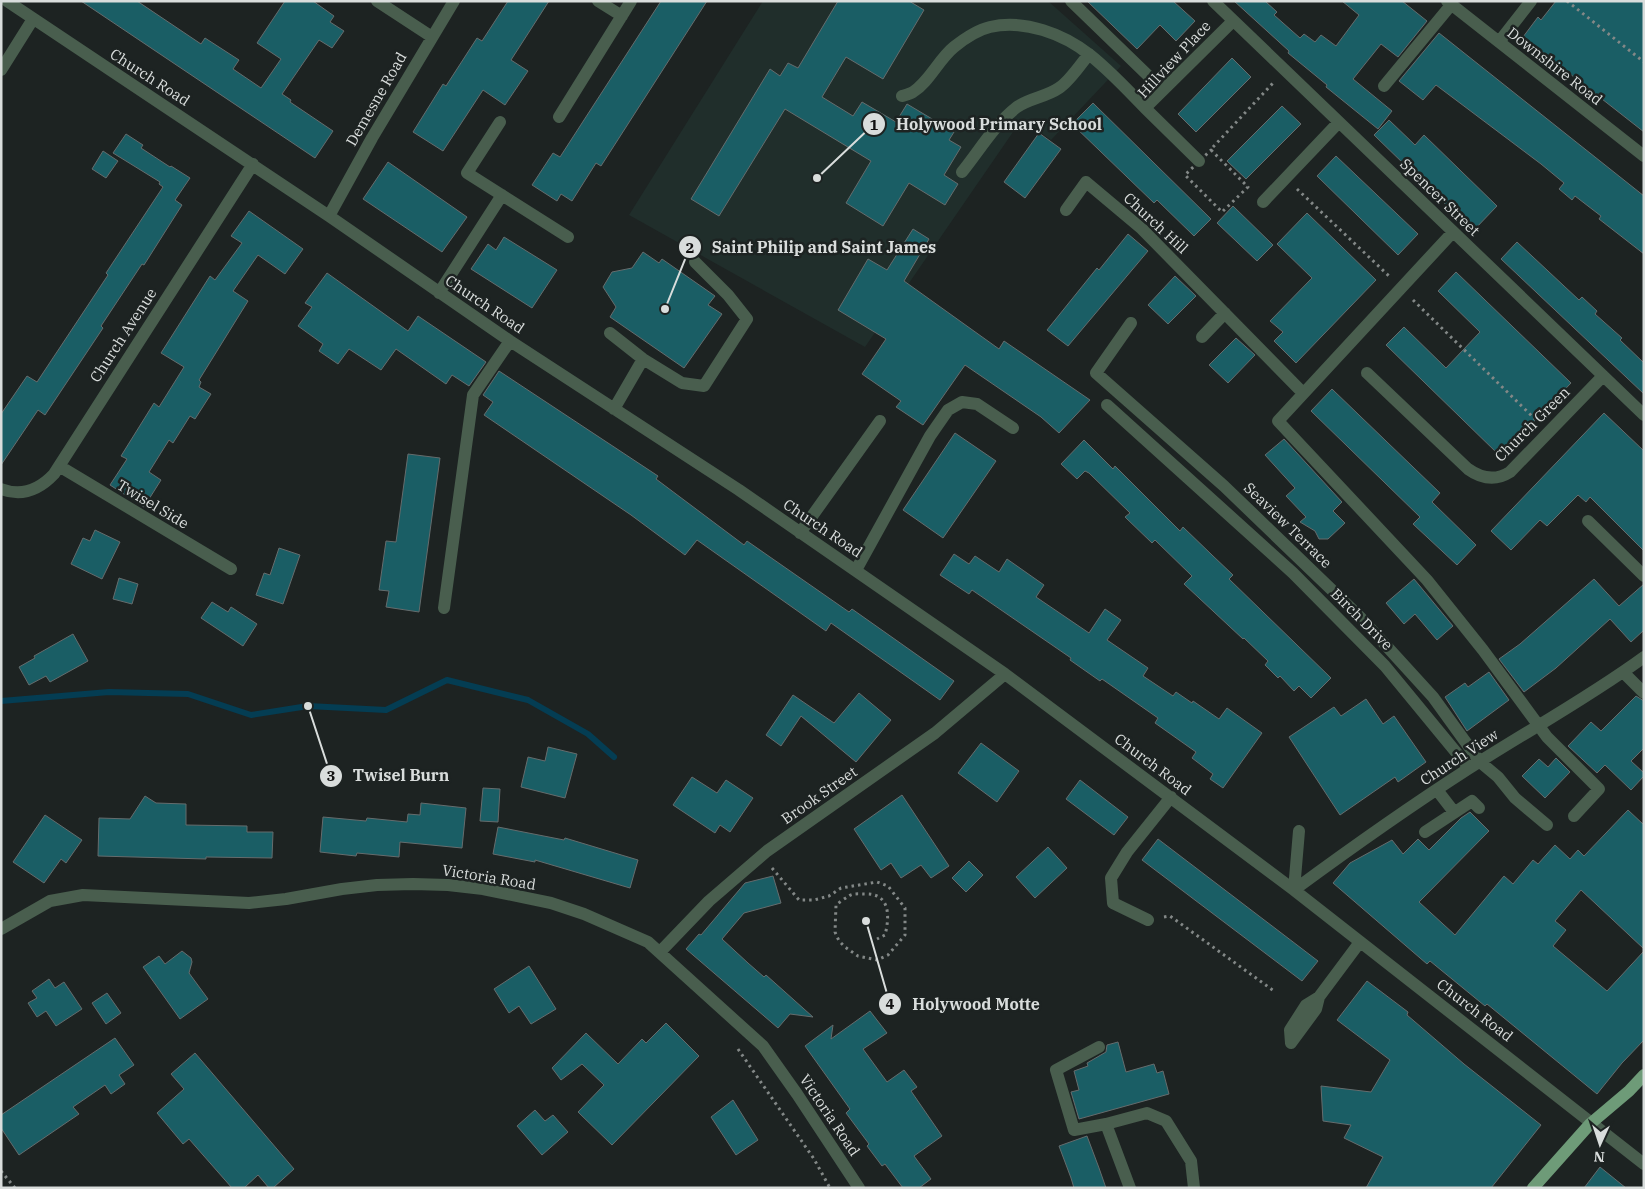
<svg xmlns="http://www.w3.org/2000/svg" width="1645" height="1189" viewBox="0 0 1645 1189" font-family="'IBM Plex Serif',serif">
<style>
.built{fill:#202e2b}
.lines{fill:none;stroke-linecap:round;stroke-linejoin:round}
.stream{stroke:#043d53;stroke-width:6}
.building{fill:#1a5e65;stroke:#656c6d}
.path{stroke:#838887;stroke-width:3;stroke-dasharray:2.5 4;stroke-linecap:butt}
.minor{stroke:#495e4e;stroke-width:12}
.major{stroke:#6e9b78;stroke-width:12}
.labels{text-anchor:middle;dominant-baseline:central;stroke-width:5;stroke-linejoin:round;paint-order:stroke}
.street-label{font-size:15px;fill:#d9dddc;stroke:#1d2322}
.leader{fill:none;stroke:#d9dddc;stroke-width:2}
.callout-dot{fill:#d9dddc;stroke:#1d2322;stroke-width:2}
.mark-label{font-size:15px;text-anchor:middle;font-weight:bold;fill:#111}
.callout-label{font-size:16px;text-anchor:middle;font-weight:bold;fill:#d9dddc;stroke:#1d2322;stroke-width:5;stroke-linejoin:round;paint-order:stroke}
</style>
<rect width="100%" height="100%" fill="#1d2322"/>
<path class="built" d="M763,1H1048L1121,66L1051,140L1022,119L865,347L629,215Z"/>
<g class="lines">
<path class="stream" d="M1,701L109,692L188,694L251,715L308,706L386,710L447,680L528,700L588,734L614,757"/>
</g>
<path class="building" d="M81,1H137L201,44L205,38L239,60L233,69L261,88L281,59L257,43L285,1H313L334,16L330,22L344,31L332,48L319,40L282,94L291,100L290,102L333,131L315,158Z
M508,1H549L511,60L528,71L505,105L483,90L443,151L413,132L443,84L446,86L477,38L482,41Z
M661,1H707L601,166L596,163L572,201L561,194L557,201L532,185L553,153L560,157Z
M838,1H909L924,10L883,79L846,57L822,97L853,116L862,102L896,122L907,104L954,132L949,140L961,147L944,175L958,184L945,205L909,183L883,226L846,203L871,161L785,109L719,216L691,199L770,69L780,76L788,63L798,68Z
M1087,1H1173L1195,21L1176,41L1160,25L1137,49Z
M1234,1H1265L1277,12L1274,15L1300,38L1304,34L1315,42L1321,35L1336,46L1359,15L1342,1H1402L1427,21L1398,57L1381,44L1353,79L1392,111L1378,129L1326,87L1327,85L1288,53L1289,51Z
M1556,1H1644V132L1523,37L1538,17L1541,20Z
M1439,33L1644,196V254L1599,219L1601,216L1575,196L1572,200L1559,189L1564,183L1541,164L1436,85L1423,100L1399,81Z
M1232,58L1251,77L1196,132L1178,114Z
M1093,103L1211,219L1194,236L1157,200L1154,203L1072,124Z
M1282,106L1301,124L1246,179L1227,161Z
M1389,120L1415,145L1424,135L1497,206L1473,231L1374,135Z
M1039,133L1061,149L1025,198L1004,182Z
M126,134L143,145L141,148L170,167L171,166L190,178L175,200L182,205L144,265L142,264L101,326L103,328L45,415L38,410L1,465V414L27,376L37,382L108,275L106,273L163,187L159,184L160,182L113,153Z
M103,151L118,161L106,178L92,169Z
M1336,156L1418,234L1398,255L1317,176Z
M388,162L467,217L442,252L363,199Z
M1233,206L1273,245L1257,261L1217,223Z
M249,211L303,249L285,274L258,255L233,291L248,301L199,380L201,382L199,387L211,394L195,419L190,416L173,443L169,440L149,472L161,480L144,507L110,485L127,459L121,456L154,403L159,407L184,367L161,353L210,276L215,280L242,243L231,236Z
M1307,213L1376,280L1296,363L1274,341L1283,332L1270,321L1312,278L1277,244Z
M913,229L929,239L904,281L999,349L1004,341L1090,400L1059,433L1041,417L965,365L923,425L896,407L901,401L862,374L886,339L838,310L868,259L887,270Z
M1128,234L1148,251L1068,346L1047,330L1097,268L1099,270Z
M504,237L557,270L532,308L471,269L488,244L496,250Z
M1517,242L1579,300L1582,297L1597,311L1595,314L1622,338L1620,340L1644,363V394L1501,259Z
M643,252L659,263L662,259L715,296L708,305L722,314L684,368L610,317L616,307L603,287L612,272L632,268Z
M1456,272L1571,383L1526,430L1524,428L1498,454L1386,345L1404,327L1446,368L1480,332L1438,291Z
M327,273L408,331L418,316L486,362L469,386L452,375L446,384L396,349L381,370L349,349L338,364L319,351L323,344L298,326L312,307L305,303Z
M1175,276L1196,296L1168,324L1148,305Z
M1236,338L1255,355L1228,383L1209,365Z
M499,371L658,476L656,479L744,545L747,541L849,612L852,609L954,681L940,700L831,623L826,631L697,540L685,555L631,515L484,415L493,402L483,395Z
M1332,389L1440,493L1432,502L1476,545L1457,565L1413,524L1420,517L1311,411Z
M1604,413L1644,451V551L1590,497L1586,502L1578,495L1547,526L1540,520L1511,550L1491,531Z
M955,433L996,461L943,538L903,510Z
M1284,439L1342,502L1333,511L1345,523L1328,539H1319L1315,531L1300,522L1306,517L1286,496L1295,488L1265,455Z
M1084,440L1113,469L1115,466L1180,531L1183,527L1212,555L1233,575L1229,579L1331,678L1311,698L1299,686L1294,691L1280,676L1278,678L1265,665L1268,661L1244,638L1243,639L1184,584L1192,576L1155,540L1152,543L1125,517L1130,513L1089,473L1085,471L1077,479L1061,464Z
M408,454L440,458L419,612L386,607L389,591L379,590L386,541L396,542Z
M95,530L120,542L102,579L71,564L83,538L90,541Z
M279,548L300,555L283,604L256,595L264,573L270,575Z
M954,554L969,564L975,556L999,572L1007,559L1044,585L1036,597L1089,633L1105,609L1121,620L1107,640L1148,668L1143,676L1173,696L1176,692L1192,703L1193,701L1219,719L1227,708L1262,733L1223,788L1210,779L1213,774L1192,758L1196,752L1155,723L1158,718L1102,679L1100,681L1070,660L1071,658L972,590L969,594L940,575Z
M119,578L138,584L132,604L113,599Z
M1414,579L1453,626L1437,640L1415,614L1404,624L1386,603Z
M1594,579L1619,606L1644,584V630L1631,642L1610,619L1556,668L1524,692L1499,659L1520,644Z
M212,602L228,612L231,607L257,624L243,646L201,618Z
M73,634L88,661L50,682L46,676L29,685L19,667L35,658L34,656Z
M1489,672L1509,700L1467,731L1445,697L1465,683L1468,687Z
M859,693L891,720L856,762L801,716L781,746L766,735L793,695L834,723Z
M1636,696L1644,701V748L1631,761L1644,773V776L1631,790L1605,765L1597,773L1568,746L1591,722L1601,731Z
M1366,699L1383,724L1394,716L1426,762L1398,782L1395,777L1340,815L1289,737L1334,707L1341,716Z
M981,743L1019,771L997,802L958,773Z
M548,747L577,754L565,798L521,787L528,757L545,761Z
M1556,758L1570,772L1545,798L1522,776L1539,759L1548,767Z
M692,777L717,793L726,780L753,798L730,832L720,825L715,833L673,805Z
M1080,780L1128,817L1114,835L1066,799Z
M483,788L500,789L498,822L480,821Z
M902,795L949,866L931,878L921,865L901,878L891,863L881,870L854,829Z
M145,796L156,803L186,804V825L247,826V832H273L272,858L206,857V859L98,856L99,818L130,819Z
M421,803L466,808L462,848L400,842L399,857L357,853L356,856L320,852L323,817L366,821L367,818L407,822L408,814L420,815Z
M1628,810L1644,825V949L1581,890L1555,921L1566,930L1553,946L1607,991L1644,951V1040L1622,1063L1597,1094L1487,1004L1485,1006L1430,961L1427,964L1333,883L1350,863L1392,840L1403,854L1418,839L1429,850L1461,818L1470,812L1489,831L1419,902L1455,935L1504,876L1513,884L1533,860L1538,864L1555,845L1570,859L1578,850L1584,856Z
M45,815L82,840L66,863L61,859L44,883L13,862Z
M498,827L564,840L565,838L638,860L630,888L535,860V862L493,854Z
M1158,839L1318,961L1302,981L1142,860Z
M1048,847L1067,868L1035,898L1016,877Z
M969,861L983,875L966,892L952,878Z
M773,876L781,903L744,913L722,939L748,963L764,977L766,975L813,1017L790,1014L778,1028L686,949L699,934L701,935L745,883Z
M182,951L191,958L192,962L189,973L208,999L180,1019L143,967L159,956L165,964Z
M529,966L556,1009L531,1024L519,1006L509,1013L494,989Z
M49,979L55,988L64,982L82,1009L56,1026L46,1011L37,1017L28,1003L37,998L32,991Z
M1367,981L1408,1012L1407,1015L1464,1064L1541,1125L1491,1188H1366L1383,1157L1344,1138L1351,1125L1323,1121L1321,1086L1371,1092L1390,1060L1337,1020Z
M107,993L121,1013L106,1024L92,1003Z
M870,1011L887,1033L863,1049L887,1082L904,1070L917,1087L911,1091L942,1136L914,1156L931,1179L919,1188H903L885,1164L882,1166L867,1146L869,1144L846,1113L850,1109L805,1046L833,1025L831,1039Z
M666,1023L699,1056L612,1145L578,1112L604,1085L582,1064L561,1080L552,1068L586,1033L618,1064L642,1039L646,1043Z
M115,1038L134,1065L119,1075L125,1084L111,1094L105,1085L73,1107L79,1114L19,1155L1,1128V1115Z
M1118,1042L1126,1072L1154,1064L1157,1073L1163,1071L1169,1094L1079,1119L1071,1092L1079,1090L1074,1071L1088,1066L1087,1063L1106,1052L1107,1045Z
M195,1053L294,1169L273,1188H269L258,1175L244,1188H232L189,1139L183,1144L157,1113L184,1089L171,1074Z
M733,1100L758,1140L736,1155L711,1117Z
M535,1110L545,1121L553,1115L568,1132L542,1155L517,1126Z
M1087,1136L1099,1168L1106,1188H1074L1071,1178L1059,1146Z
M1600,1167L1626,1188H1584Z"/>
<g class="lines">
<path class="path" d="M1567,1L1644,62
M1213,147L1274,82
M1211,150L1248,187L1222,212L1185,175Z
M1297,189L1389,276
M1413,300L1537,421
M772,868L799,900H814L829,896L841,888L877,882L888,886L905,908V935L888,955L877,960L858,956L845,947L839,941L835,932L836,905C840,902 845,898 849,896C853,893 860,894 865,894C890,893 890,916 885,935L877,939
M1164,917L1170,916L1274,991
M738,1049L814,1159L830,1188
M1,1171L15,1188"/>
<path class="minor" d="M7,1L329,216L510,341L739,490L1005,674L1294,890L1644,1164
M377,1L432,37
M598,1L622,16
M1071,1L1163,90
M1213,1L1644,415
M1447,1L1644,156
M1499,42L1531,1
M1,70L33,19
M1384,86L1451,5
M902,96C905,95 910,94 913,92C929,82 939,59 954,47C964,39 977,30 990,27C1024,19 1064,34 1090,55C1110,71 1128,90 1145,108
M559,117L631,1
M500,122L467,173L568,237
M1199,161L1145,108L1233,21
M962,172C979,151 995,124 1017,107C1030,98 1046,97 1059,88C1069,82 1081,64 1089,54
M1263,202L1339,122
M1066,210L1086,182L1142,229L1303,393
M329,216L372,138L454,1
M1453,232L1278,421L1427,580L1483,650L1547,737L1599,789L1574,816
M439,293L502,195
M1131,323L1096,373L1224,486L1360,617L1433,697L1480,762L1498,777L1515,798L1547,825
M610,333L643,359L682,383L704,386L747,319L728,295L695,262
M1202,337L1225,313
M1367,373L1468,469C1482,479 1496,481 1510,472L1603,376
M1107,405L1293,573L1385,666L1469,768
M614,409L643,359
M59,466L231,569
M1,489C22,497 39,490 54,474L253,164
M1588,521L1644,576
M800,533L880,421
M856,570L930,436L948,410L962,402L977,404L1013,428
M444,608L473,395L510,341
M1623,672L1644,693
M1437,790L1454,812
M1425,832L1472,801L1479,808
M1294,890C1351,848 1409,807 1468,769C1527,731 1588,698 1644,657
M1294,890L1299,831
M1148,920L1113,903L1111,878L1127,852L1171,797
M1,929L50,901L83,895L249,903L286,899L342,889L377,885L413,884L448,885L483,889L551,903L584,914L648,942L763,1046L797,1094L859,1188
M660,952L709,901L767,851L935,733L1005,674
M1291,1043L1290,1030L1306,1005L1319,997L1360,942
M1291,1043L1316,1009L1319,997
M1099,1047L1056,1070L1074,1130L1106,1124
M1130,1188L1106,1124L1147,1113L1166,1121L1191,1161L1194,1188"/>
<path class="major" d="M1533,1188L1590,1124L1629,1091L1644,1075"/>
</g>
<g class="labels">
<g class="street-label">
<text transform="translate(1174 59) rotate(-47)">Hillview Place</text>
<text transform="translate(1555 66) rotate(38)">Downshire Road</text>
<text transform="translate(150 77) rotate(33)">Church Road</text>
<text transform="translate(376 99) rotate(-60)">Demesne Road</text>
<text transform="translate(1440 197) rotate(44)">Spencer Street</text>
<text transform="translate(1156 223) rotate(43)">Church Hill</text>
<text transform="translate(485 304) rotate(34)">Church Road</text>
<text transform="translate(123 335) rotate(-57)">Church Avenue</text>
<text transform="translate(1532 424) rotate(-45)">Church Green</text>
<text transform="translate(153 504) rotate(31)">Twisel Side</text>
<text transform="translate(1288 525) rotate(44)">Seaview Terrace</text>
<text transform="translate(823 528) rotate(34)">Church Road</text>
<text transform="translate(1362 619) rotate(45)">Birch Drive</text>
<text transform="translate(1459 757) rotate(-33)">Church View</text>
<text transform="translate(1153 764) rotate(37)">Church Road</text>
<text transform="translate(819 795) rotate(-35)">Brook Street</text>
<text transform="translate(489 877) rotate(9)">Victoria Road</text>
<text transform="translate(1475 1010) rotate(38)">Church Road</text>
<text transform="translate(830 1115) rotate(56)">Victoria Road</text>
</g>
</g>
<path class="leader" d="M817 178L874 124M665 309L690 247M308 706L331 776M866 921L890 1004"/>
<g class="callout-dot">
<circle cx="817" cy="178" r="5"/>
<circle cx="665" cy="309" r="5"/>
<circle cx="308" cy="706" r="5"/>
<circle cx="866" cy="921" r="5"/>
<circle cx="874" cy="124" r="12"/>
<circle cx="690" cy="247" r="12"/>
<circle cx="331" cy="776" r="12"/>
<circle cx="890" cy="1004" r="12"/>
</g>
<g class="mark-label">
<text x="874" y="130">1</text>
<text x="690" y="253">2</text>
<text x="331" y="781">3</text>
<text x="890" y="1009">4</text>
</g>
<g class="callout-label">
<text x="999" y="130">Holywood Primary School</text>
<text x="824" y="253">Saint Philip and Saint James</text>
<text x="401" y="781">Twisel Burn</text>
<text x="976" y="1010">Holywood Motte</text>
</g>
<rect width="1645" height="1189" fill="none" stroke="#d9dddc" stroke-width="5"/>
<g transform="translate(1600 1144) rotate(183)" stroke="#1d2322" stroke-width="4" paint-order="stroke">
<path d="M0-4L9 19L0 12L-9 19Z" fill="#d9dddc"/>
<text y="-8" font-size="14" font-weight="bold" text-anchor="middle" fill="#d9dddc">N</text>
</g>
</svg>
